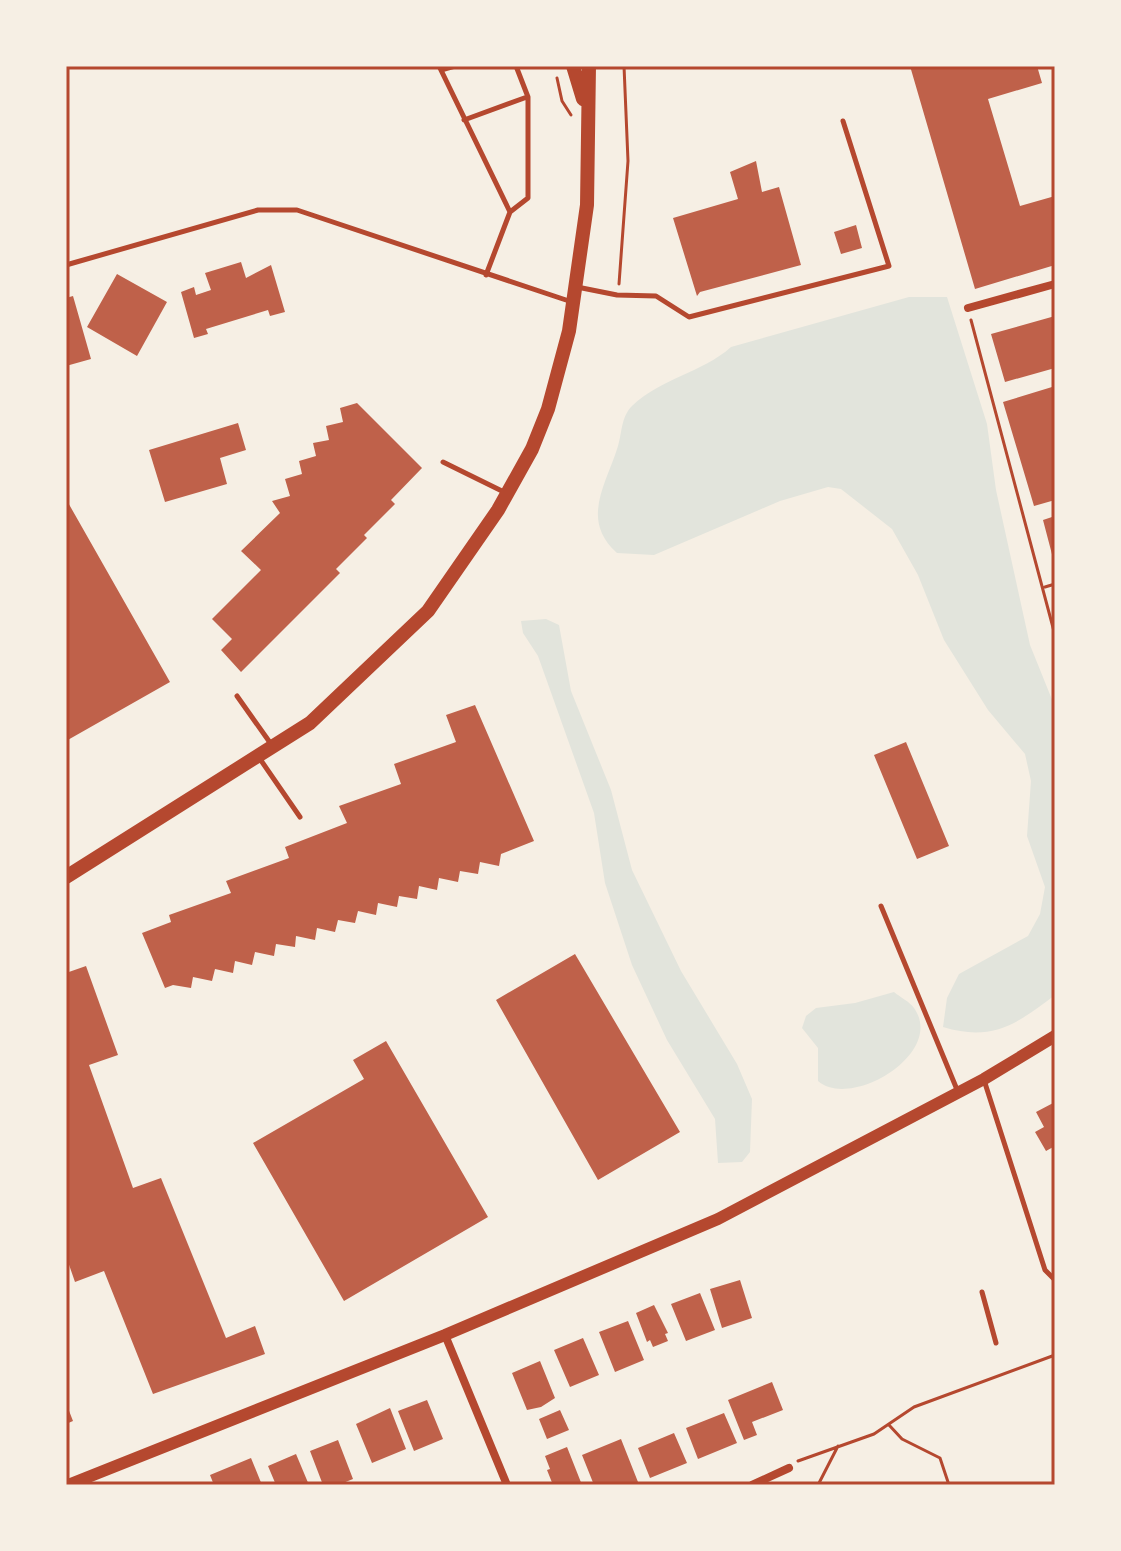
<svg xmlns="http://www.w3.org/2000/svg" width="1121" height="1551" viewBox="0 0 1121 1551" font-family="'Varela Round',sans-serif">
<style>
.green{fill:#e2e4dc}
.building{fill:#bf614a}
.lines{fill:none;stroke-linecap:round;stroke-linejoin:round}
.path{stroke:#b5482f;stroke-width:3}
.service{stroke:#b5482f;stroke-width:5}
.minor{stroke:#b5482f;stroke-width:8}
.tertiary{stroke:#b5482f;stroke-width:12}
.secondary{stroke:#b5482f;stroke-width:14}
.neatline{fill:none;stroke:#b5482f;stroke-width:3}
</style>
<rect width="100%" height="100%" fill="#f6efe4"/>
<path class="green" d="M909,297H947L987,424L996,490L1030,645L1055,707V995C1017,1024 992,1042 943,1027L947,998L959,974L1028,936L1040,914L1045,887L1027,836L1031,781L1025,754L988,710L944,640L918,575L892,529L841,489L828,487L780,501L654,555L617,553C580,520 606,485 618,446C622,433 621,417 632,406C661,378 702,373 731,347Z
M546,619L559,625L571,691L611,790L632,870L681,971L737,1064L752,1099L750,1152L742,1162L718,1163L715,1119L667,1040L632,965L605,883L594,813L538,656L523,633L521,621Z
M894,992C900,997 910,1002 914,1008C946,1053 851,1110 818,1081V1048L802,1028L806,1016L816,1008L855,1003Z"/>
<path class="building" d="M910,66H1037L1042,83L988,99L1020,206L1055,196V265L975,289Z
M756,161L762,192L779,187L801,265L700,292L697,296L673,218L738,199L730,172Z
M856,225L862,248L841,254L834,232Z
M241,262L246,278L271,265L285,312L270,316L268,310L206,329L208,334L194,338L181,292L194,287L196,295L211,290L205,273Z
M117,274L167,302L137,356L87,327Z
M73,296L91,359L66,366V298Z
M1055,316V368L1005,382L991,334Z
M1052,387L1055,500L1034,506L1003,402Z
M357,403L422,468L391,500L395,504L364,535L367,538L336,569L340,573L241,672L221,650L232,639L212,619L261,570L241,551L280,513L272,501L290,496L285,479L302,474L299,461L316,456L313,443L329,440L326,426L343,422L340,408Z
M238,423L246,450L220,458L227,484L165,502L149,450Z
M66,499L170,682L66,741Z
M1055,516V562H1054L1043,520Z
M475,705L534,841L501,854L499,866L480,862L478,874L460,871L458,882L439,878L437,890L419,886L417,899L399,896L397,907L378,903L376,915L358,911L355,923L338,920L335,932L317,928L315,940L296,936L295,947L276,944L274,956L255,952L252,965L235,961L233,973L215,969L212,981L193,977L191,988L173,985L165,988L142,933L171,922L169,915L231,893L226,881L289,858L285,847L347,823L339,806L401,784L394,764L456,742L446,715Z
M906,742L949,846L917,859L874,755Z
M575,954L680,1132L598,1180L496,1000Z
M86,966L118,1055L89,1065L133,1188L161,1178L226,1338L255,1326L265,1354L153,1394L104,1271L75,1282L66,1256V973Z
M386,1041L488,1217L344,1301L253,1143L364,1079L353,1060Z
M1055,1102V1146L1046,1151L1035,1132L1044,1127L1036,1112Z
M740,1280L752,1318L722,1328L710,1289Z
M700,1293L715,1330L686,1341L671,1304Z
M654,1305L668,1333L665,1334L668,1341L653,1347L650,1340L647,1342L636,1313Z
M628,1321L644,1360L615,1372L599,1332Z
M583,1338L599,1375L570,1387L554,1350Z
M540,1361L555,1398L541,1407L527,1410L512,1373Z
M772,1382L783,1410L752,1422L757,1435L744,1440L728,1400Z
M427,1400L443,1439L414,1451L398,1411Z
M66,1403L73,1421L66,1424Z
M390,1408L406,1449L372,1463L356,1424Z
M560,1410L569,1430L547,1439L539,1419Z
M724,1413L737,1443L698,1459L686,1428Z
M674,1433L687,1463L650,1478L638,1448Z
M621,1439L638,1482L594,1485L582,1455Z
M338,1440L353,1479L338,1485H323L310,1451Z
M567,1447L582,1485H553L547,1470L550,1469L545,1456Z
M296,1454L309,1485H276L268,1466Z
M251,1458L262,1485H214L210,1475Z"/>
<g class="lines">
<path class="path" d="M557,78L562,101L571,115
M619,284L628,161L624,66
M971,320L1055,635
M1045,587L1055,584
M889,1425L902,1439L940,1458L949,1485
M798,1461L874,1434L914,1407L1055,1355
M818,1485L838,1446"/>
<path class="service" d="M439,66L510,212
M441,70L455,66
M464,120L527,97
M66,265L258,210H297L569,301
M486,275L510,212L528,198V97L516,66
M577,287L617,295L656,296L689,317L889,266L843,121
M443,462L506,493
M237,696L271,744
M260,759L300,817
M881,906L958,1092
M984,1080L1045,1270L1055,1280
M982,1292L996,1343"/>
<path class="minor" d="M968,308L1055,284
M445,1335L507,1485
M752,1485L789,1468"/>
<path class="tertiary" d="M68,1485L445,1335L718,1219L984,1079L1055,1036"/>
<path class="secondary" d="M573,66L583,99
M66,877L310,723L428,611L498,510L532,449L548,409L569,331L587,205L589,66"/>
</g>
<rect width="1121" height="1551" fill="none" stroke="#f6efe4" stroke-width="136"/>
<rect x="68" y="68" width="985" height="1415" class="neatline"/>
</svg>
